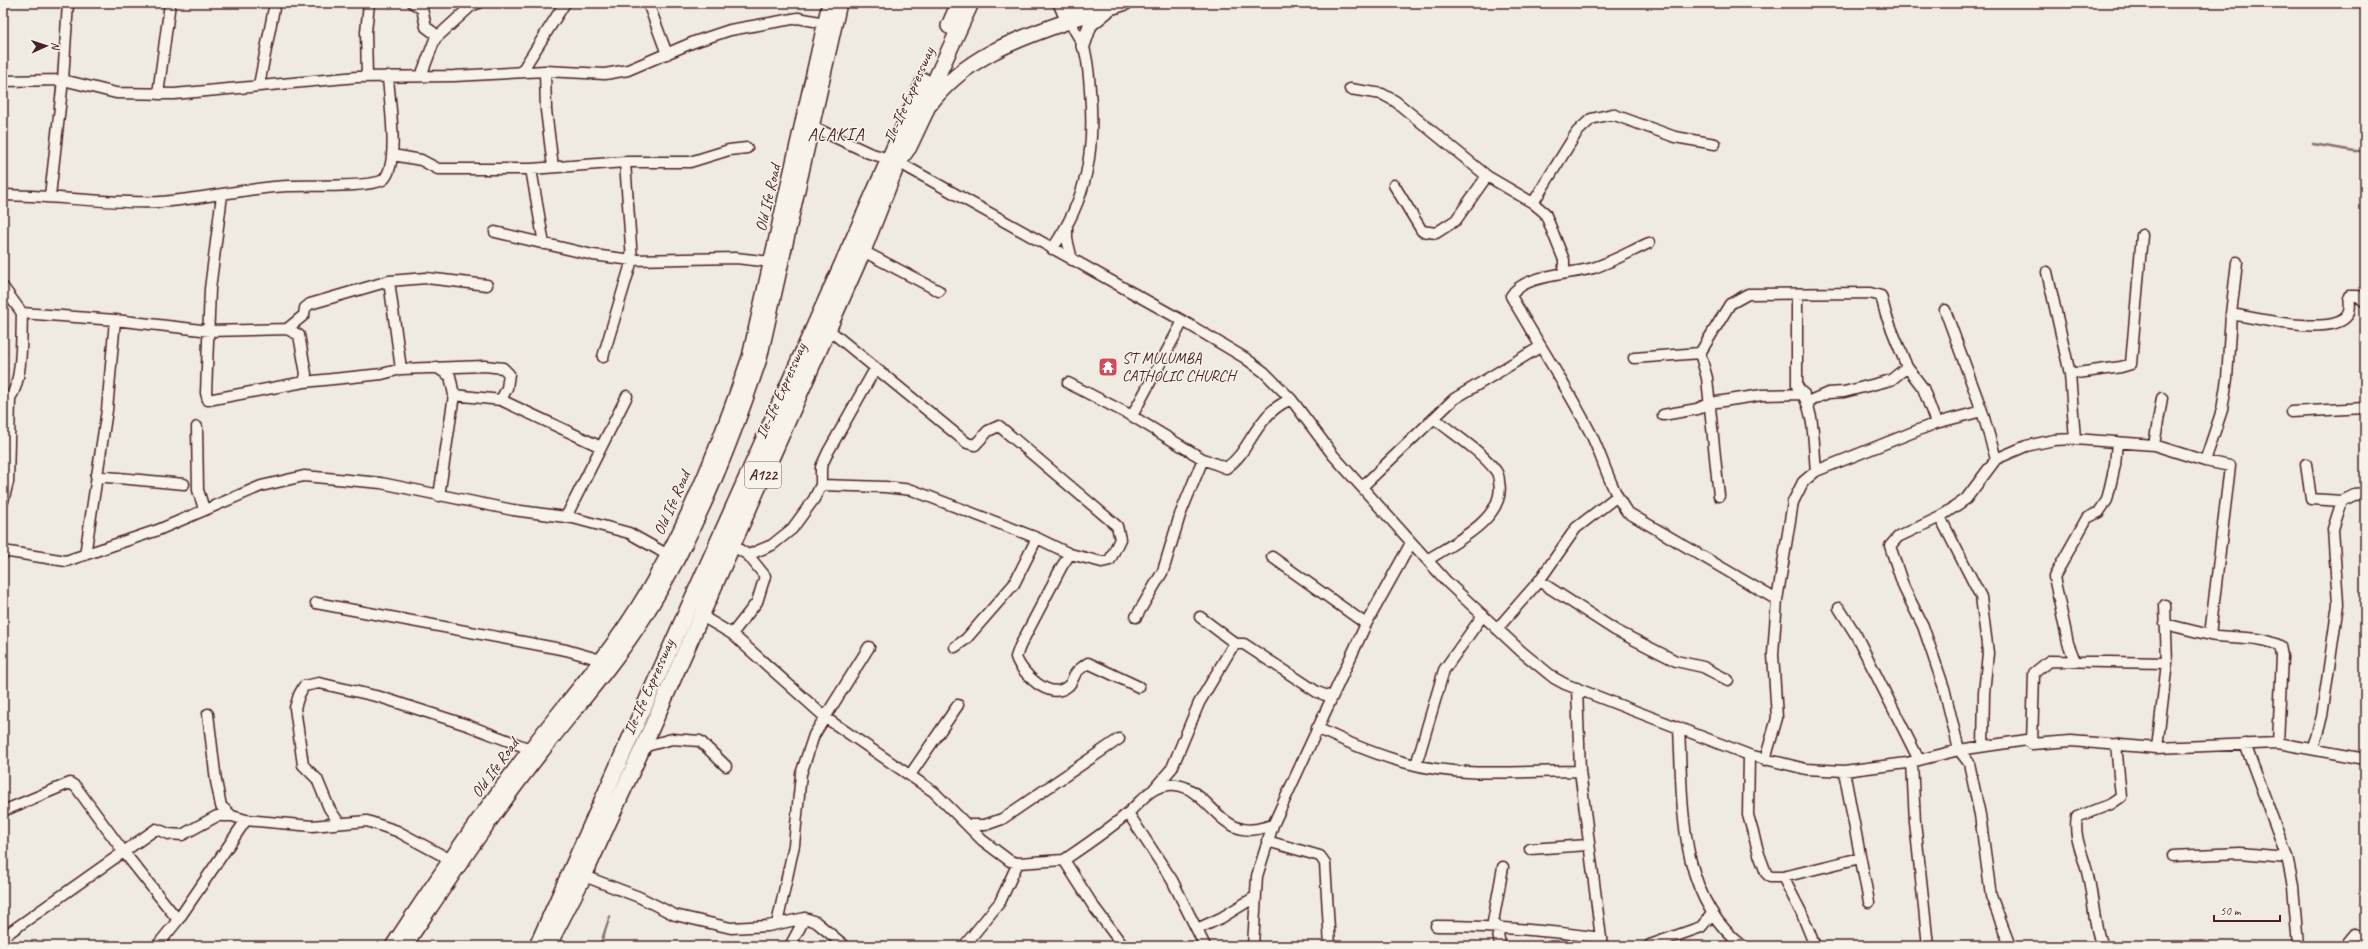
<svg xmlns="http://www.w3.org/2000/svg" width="2368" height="949" viewBox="0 0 2368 949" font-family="Caveat,sans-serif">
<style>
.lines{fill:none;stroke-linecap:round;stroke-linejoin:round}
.stream{stroke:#8b6f72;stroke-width:2.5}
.minor-casing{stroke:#4a1f2b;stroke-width:13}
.major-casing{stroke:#4a1f2b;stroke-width:16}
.highway-casing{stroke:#4a1f2b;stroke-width:18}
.minor{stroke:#f7f3e8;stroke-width:10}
.major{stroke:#f7f3e8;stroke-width:13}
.highway{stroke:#f7f3e8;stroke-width:15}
.labels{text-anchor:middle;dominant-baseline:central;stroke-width:3;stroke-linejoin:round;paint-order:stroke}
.shield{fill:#f7f3e8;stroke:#7e5f64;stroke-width:1}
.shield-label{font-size:15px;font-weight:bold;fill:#4a1f2b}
.street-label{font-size:16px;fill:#4a1f2b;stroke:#f7f3e8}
.poi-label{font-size:16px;fill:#4a1f2b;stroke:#f7f3e8;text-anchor:start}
.quarter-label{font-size:18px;letter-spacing:1px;fill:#4a1f2b;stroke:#f7f3e8}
</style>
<rect width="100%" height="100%" fill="#f0ebe0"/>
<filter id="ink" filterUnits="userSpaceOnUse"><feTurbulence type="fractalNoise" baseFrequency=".025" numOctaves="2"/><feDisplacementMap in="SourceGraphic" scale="8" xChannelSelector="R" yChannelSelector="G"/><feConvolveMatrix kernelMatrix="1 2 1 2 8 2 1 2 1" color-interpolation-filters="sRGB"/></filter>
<g filter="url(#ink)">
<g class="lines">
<path class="stream" d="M2313,144L2355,151H2365
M600,946L610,916"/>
<defs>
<path id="minor" d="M413,3L422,9L426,27L438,36
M648,3L667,54
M522,71L565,3
M545,71L546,110L553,167
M421,76L435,39L471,6L479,3
M367,77L366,32L369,3
M3,81L63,80L116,93L174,94L357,77L454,76L545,71L605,74L628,70L694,42L730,30L798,18L825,23
M259,85L275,3
M1350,89L1382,94L1395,101L1487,176L1533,203L1545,213L1564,260V273
M158,94L170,3
M813,127L869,153L889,159
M393,155L421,160L438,169H531L625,162H690L729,150L747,148
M898,162L1183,321L1245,358L1264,372L1291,399L1333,455L1447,582L1522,652L1554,678L1565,684L1749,755L1806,769L1844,771L1907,763L1959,750L2027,740L2032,744L2071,741L2157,748L2278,743L2365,759
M531,169L544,244
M1394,185L1422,231L1436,233L1456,220L1487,176
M5,195C57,196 108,204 159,202C203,199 245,188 288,186C305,185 375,188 384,179C400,163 389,100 388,76
M222,195L210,289L206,393L208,400L304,382L382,374L401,369L485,366L503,368L509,374L507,388L501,400
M50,196L63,80L68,3
M1533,203L1577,132L1591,119L1612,114L1675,137L1715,144
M1067,227V239L1072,260
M495,232L593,255L632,260L736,258L771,262
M1649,243C1631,251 1612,262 1593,268C1569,275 1524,274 1511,296C1537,342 1566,385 1590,432C1603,458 1610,488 1627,512L1777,600
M1052,249C1088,198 1095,150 1090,90C1089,76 1088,58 1083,45C1079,37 1074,29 1069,21
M863,251L939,291
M2047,272L2070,374L2075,439
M389,281L401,369
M3,287L22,313L115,320L210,331L287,329L299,335L306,374L304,382
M1945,310L1982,411L1996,459
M2231,314C2255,318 2329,336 2346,317C2351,312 2350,303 2349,296H2358L2365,302
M287,329L304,315L305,308L310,304L389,281L426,278L487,285
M1700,353L1707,378L1719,496
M603,357L632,260L625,162
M1634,358L1700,353L1730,304L1748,294L1870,293L1881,296L1886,315L1907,367L1923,388L1936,423
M436,367L450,376L454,395L439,496
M2070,374L2121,367L2131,364L2142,235
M1068,383L1132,416L1203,459L1226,468C1244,456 1250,436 1264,420C1271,410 1280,404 1291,399
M454,395L501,400L601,447
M5,402C24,392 21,333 22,313
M1807,402L1828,393L1844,392L1891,380L1907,367
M2291,412L2365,408
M1663,415L1697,409L1710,403L1762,395L1804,394
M1132,416L1183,321
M197,427L198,490L204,509
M2154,445L2162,398
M2205,461L2222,410L2227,379L2231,314L2237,262
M2306,464L2311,499L2342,501
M1816,471L1936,423L1982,411
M96,476L184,484
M821,485L885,487L912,490L1037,538L1070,554L1102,562L1110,560L1120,539L1117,526L999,426L988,431L975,445L967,443L828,329
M1363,486L1454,399L1540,347
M3,501L8,482L10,399
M566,517L627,396
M1940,517L1981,597L1988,653L1984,693L1983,746
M732,545L748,555L765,576L757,602L732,634
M3,551L66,561L158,530L261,486L304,476L381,483L513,510L573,518L629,533L668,555
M1070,554L1062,566L1020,646L1016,657C1021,673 1050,702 1068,686C1072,683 1073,677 1076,673C1079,669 1084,666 1088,663L1139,687
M85,555L107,410L115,320
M748,555L772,545L792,529L814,499L821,485V467L828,452L875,369
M1272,557L1366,624
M1427,560C1452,544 1507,518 1499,482C1499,478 1498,474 1496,471C1480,450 1455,435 1435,419
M1539,581L1615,630L1676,661L1703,667L1728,680
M316,603L566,650L601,660
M1839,608L1856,635L1919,760
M700,615L732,634L826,718L934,792L982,840L1010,861L1018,863L1064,860L1094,907L1123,946
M1136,617L1163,571L1180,515L1203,459
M1200,617L1236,644H1244L1317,692L1331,697
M2165,624L2210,635
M1497,629L1539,581L1576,528L1616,497
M955,647L966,639L1014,584L1037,538
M2075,661L2068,643L2054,577L2087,518L2099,512L2107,500L2115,465L2117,442
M1577,688L1580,771L1602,946
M208,714L216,781L221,806L232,816
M1317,728C1346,742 1375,755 1407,763C1460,778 1525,771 1580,771
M1679,728C1683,802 1677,897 1743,946
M2032,744L2034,673L2049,661L2167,663
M2245,744L2287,857L2293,886L2298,946
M643,747L672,739L700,741L726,766
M2157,748L2167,663L2165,605
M2313,748L2322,716L2338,604L2333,529L2342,501L2354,495L2365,494
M1749,755L1748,815L1759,854L1766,873L1770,877H1783L1802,914L1815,946
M1765,760L1777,718L1773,654L1777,600L1793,502L1803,482L1816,471C1813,444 1816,408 1797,386V295
M1912,762L1915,822L1928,946
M1416,765L1444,670L1483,615
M1844,771L1869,902
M910,775L958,705
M1154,789L1172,768L1199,703L1231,649L1236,644
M3,811L70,783L76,787L123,851L178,920
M1128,813L1172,880L1205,946
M339,823L329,808L317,779L303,765L295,708L299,695L304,686L319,683L380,697L467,725L530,749
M969,825H985L1002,819L1119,739
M1267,841L1320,856L1325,863L1330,946
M1530,849L1588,845
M2173,856L2240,853L2287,857
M1064,860C1086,845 1107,831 1128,813C1136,806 1145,794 1155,789C1197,769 1211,824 1243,829C1253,831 1262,828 1273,825
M584,876L639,897L675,915L731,928L768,926L805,918L816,922L845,946
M1783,877L1860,858
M777,924L794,845L801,774L814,735L869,647
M1436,926C1492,926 1546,930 1601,938
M1197,929L1221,918L1255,897
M3,937L156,829L169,834L182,835L217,816H232L246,820L312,826L367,821L397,831L449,859
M1650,945L1701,927L1712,914
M157,946L178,920L246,820
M790,946L805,918
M964,946L1000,902L1018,863
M1253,946L1257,876L1273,825L1366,624L1411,543
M1500,946L1497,926L1493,922L1503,867
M2010,946L1991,896L1980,815L1969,763L1959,750L1944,688L1923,626L1904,588L1890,546L1898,537L1940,517L1966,499L1996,459L2026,446L2054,440L2075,439L2154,445L2205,461L2230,466L2210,635C2233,639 2260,635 2280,646L2282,656L2278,743
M2102,946C2093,924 2094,900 2088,876C2084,856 2073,838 2077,817L2111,804L2121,797L2116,744
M2345,946L2355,934L2365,939"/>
<path id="major" d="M1069,21L1126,3
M1083,46L1090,25L1107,11
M392,946C436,879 481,813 530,749C565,703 604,660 635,611C685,533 719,444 749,357L829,3
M405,946C449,881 492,815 541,753C576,708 615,664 646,615C695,536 730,448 760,359L840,3"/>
<path id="highway" d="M1070,3L1094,13
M949,26L959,3
M929,105C964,58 1016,39 1069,21L1061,3
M537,946L924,81
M548,946L584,876L643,747L863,251L898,162L909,147L925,113L927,108V98L971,3"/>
</defs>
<use href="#minor" class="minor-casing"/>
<use href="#major" class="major-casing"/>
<use href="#highway" class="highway-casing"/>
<use href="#minor" class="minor"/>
<use href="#major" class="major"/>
<use href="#highway" class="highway"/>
</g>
</g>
<defs>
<symbol id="temple-square" viewBox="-11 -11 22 22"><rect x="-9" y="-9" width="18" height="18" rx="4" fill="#d1495b" stroke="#f7f3e8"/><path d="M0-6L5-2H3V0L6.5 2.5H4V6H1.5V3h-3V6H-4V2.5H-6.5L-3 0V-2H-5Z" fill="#fff"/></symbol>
</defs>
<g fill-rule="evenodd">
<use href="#temple-square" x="1097" y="356" width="22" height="22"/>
</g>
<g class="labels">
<rect class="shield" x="745" y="462" width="36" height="26" rx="3"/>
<g class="shield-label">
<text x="763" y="475">A122</text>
</g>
<g class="street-label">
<text transform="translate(909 95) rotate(-66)">Ile-Ife Expressway</text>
<text transform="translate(768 198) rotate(-77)">Old Ife Road</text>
<text transform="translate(781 391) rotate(-66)">Ile-Ife Expressway</text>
<text transform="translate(672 503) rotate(-66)">Old Ife Road</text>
<text transform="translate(649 687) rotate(-66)">Ile-Ife Expressway</text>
<text transform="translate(495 768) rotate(-54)">Old Ife Road</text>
</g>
<g class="poi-label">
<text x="1122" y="358">ST MULUMBA<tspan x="1122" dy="18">CATHOLIC CHURCH</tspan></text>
</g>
<g class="quarter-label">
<text x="836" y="134">ALAKIA</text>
</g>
</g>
<rect width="2368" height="949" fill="none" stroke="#f7f3e8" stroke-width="16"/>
<rect x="8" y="8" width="2352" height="933" fill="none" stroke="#4a1f2b" stroke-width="1.5" filter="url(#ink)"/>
<g transform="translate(46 46) rotate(87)" stroke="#f7f3e8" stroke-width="3" paint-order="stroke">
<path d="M0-3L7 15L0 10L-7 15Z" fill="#4a1f2b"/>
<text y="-6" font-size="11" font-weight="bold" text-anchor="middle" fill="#4a1f2b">N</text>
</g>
<path d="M2214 915v6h66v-6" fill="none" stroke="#4a1f2b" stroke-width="2"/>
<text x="2220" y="915" font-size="12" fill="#4a1f2b" stroke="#f7f3e8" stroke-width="3" paint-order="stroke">50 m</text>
</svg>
